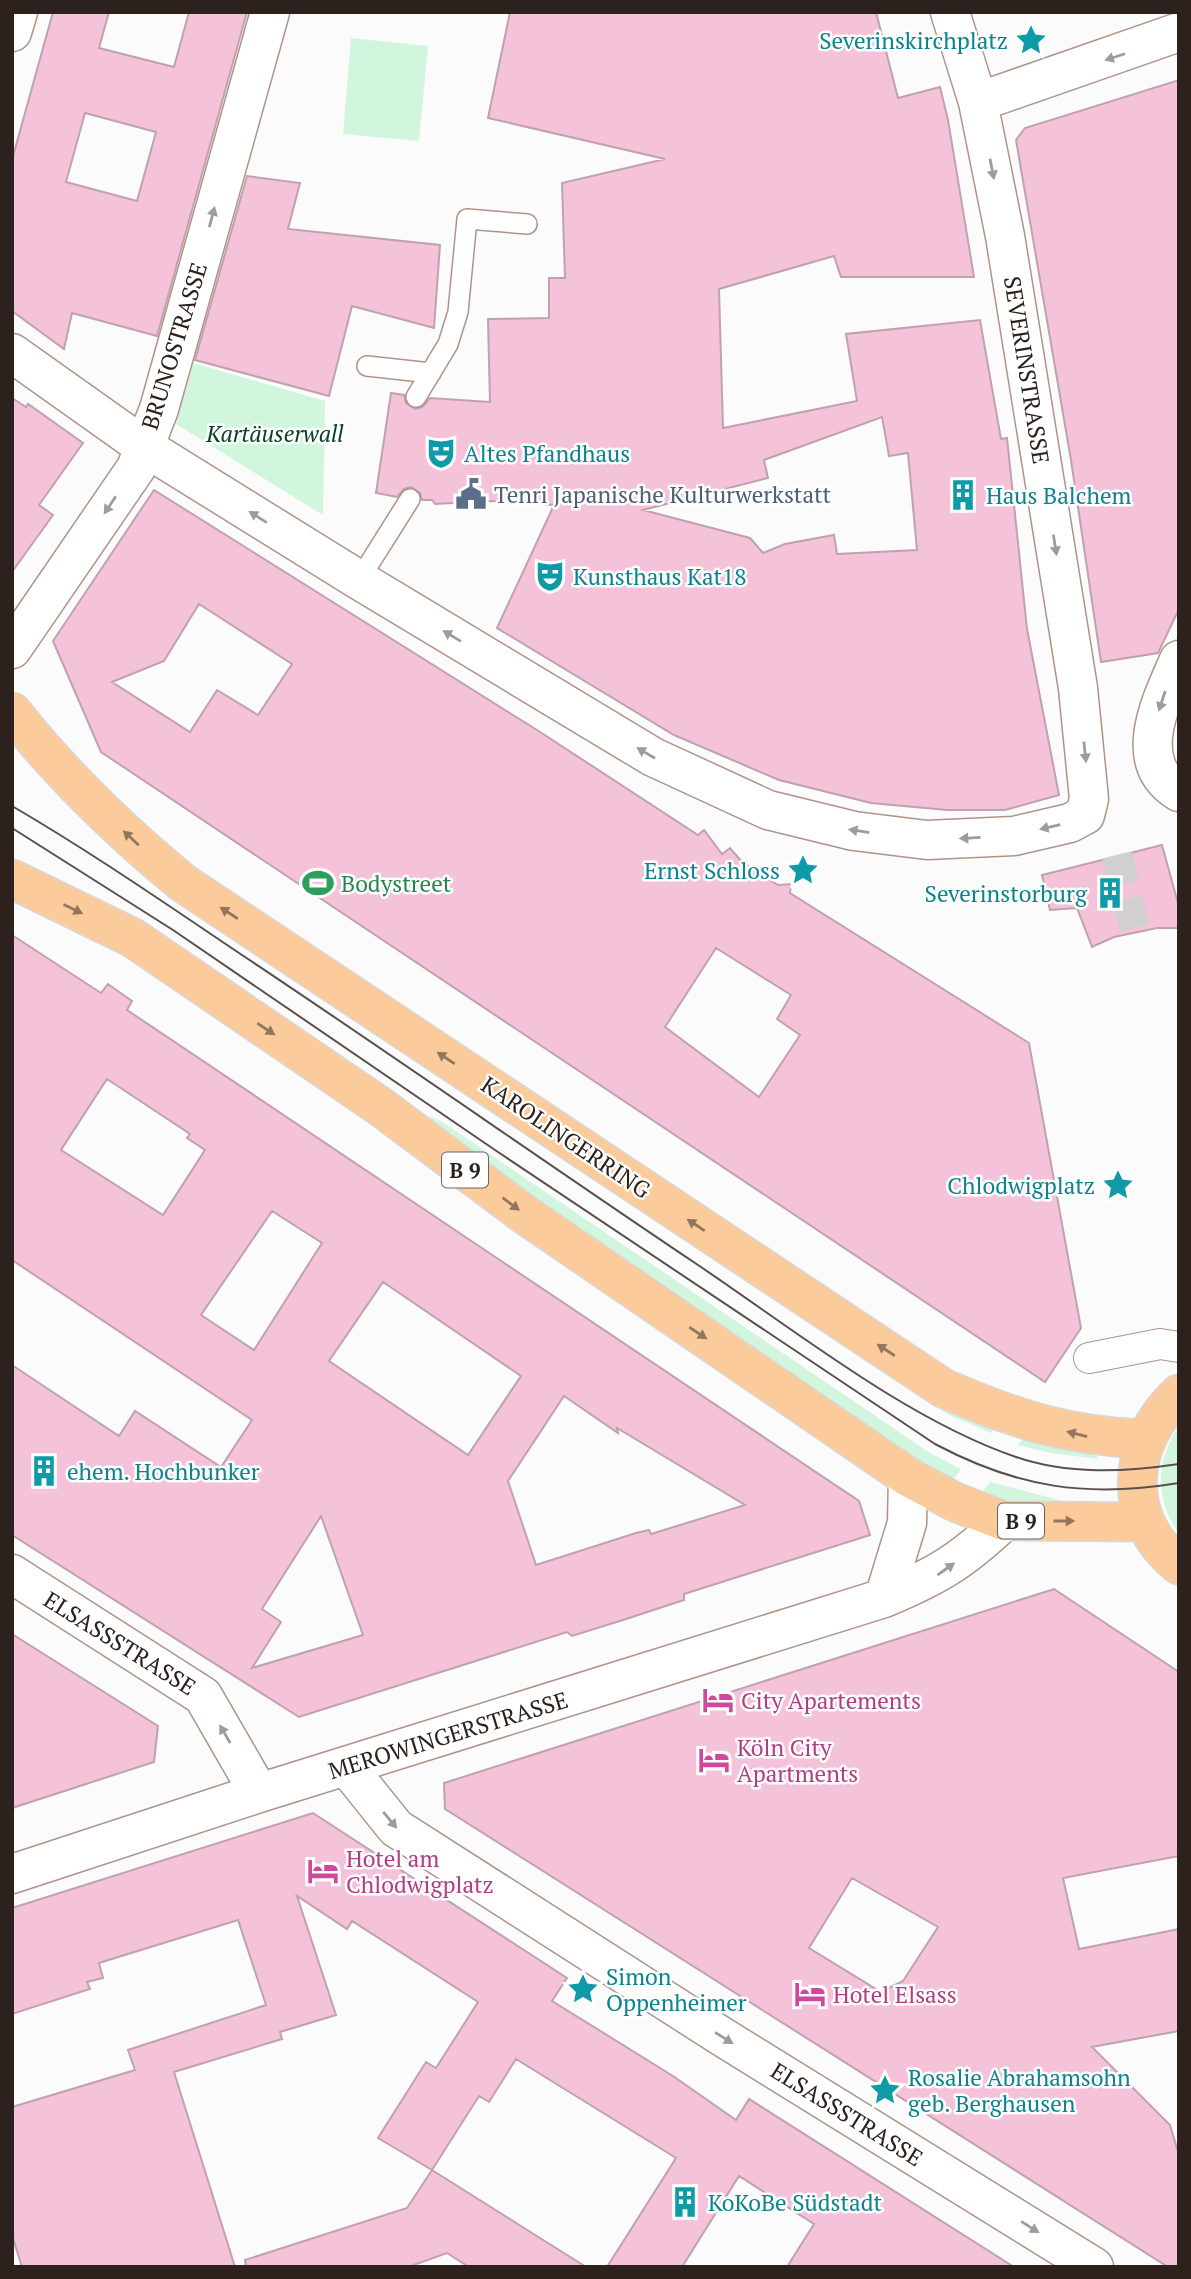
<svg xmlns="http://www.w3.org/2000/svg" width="1191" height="2279" viewBox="0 0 1191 2279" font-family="'PT Serif',serif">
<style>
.green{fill:#d1f6dd}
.building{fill:#f4c2d9;stroke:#c0a2af;stroke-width:2;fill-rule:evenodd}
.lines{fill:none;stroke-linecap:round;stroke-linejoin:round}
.pedestrian-tunnel{stroke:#d2cfcf;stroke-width:30;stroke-dasharray:30 15;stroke-linecap:butt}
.service-casing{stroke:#b09387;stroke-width:22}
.pedestrian-casing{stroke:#b09387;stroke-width:32}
.minor-casing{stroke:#b09387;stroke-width:41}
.primary-casing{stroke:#d9d7d6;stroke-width:41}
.service{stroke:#fff;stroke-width:19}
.pedestrian{stroke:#fff;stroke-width:30}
.minor{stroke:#fff;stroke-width:38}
.primary{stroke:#fccb9b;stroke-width:38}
.tram{stroke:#59504d;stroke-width:2}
.oneway{fill:#a09b99}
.oneway2{fill:#94765c}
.labels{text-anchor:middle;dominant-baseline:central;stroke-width:5;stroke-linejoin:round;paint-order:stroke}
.shield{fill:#fff;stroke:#6c6461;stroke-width:2}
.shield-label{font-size:21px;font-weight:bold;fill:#2d211d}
.culture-label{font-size:23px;fill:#0d838f;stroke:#fff;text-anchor:start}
.street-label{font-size:23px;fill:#2d211d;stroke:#fff}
.park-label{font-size:23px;font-style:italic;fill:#0a4327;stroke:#fff}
.service-label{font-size:23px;fill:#4e5e75;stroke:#fff;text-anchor:start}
.leisure-label{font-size:23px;fill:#27864d;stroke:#fff;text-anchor:start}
.hotel-label{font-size:23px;fill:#b23c85;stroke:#fff;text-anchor:start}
</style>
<rect width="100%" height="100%" fill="#fbfbfb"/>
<path class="green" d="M351,38L428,46L419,141L343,134Z
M193,363L325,401L323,515L176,424Z
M457,1085L996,1426L991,1433L949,1415L462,1093Z
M429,1116L441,1121L930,1453L961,1469L951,1483L532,1201L435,1128Z
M1179,1426V1534C1155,1499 1155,1461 1179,1426Z
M1025,1436L1097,1453L1098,1459L1051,1453L1018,1445Z
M990,1482L1063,1501V1506H1034L981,1494Z"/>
<path class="building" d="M53,12H109L99,48L174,67L189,12H247L157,336L72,313L64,349L12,311V160ZM85,113L156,132L137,201L66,182Z
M510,12H876L898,98L940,87L948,120L974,277H841L834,256L719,289L723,428L857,401L846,334L980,320L1001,439L1007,438L1027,629L1059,795L1005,810H947L871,803L779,780L674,735L497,628L554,505L490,501L435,504L432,500H422L420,493L411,487L404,489L397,497L376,493L391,393L404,395L406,403L415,409L422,407L430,398L490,402L488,319L549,318V278H565L562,183L665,159L488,118ZM882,417L889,456L908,453L917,550L837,554L834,535L785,544L763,553L750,538L643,510L768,478L764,460Z
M1179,80V609L1158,653L1101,662L1071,460L1016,140L1025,128Z
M247,176L300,183L288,229L440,245L434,328L352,306L329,396L195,360Z
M12,398L26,407L28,404L83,443L39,505L53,515L12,572Z
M154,490L537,730L698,835L704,830L722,854L730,848L742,862L778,885L791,884L790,893L1029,1043L1081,1328L1045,1382L101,752L53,641ZM199,604L292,664L258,715L217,690L190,732L112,682L164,661ZM716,948L791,995L777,1019L800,1035L759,1097L665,1027Z
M1162,845L1179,907V928H1157L1114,937L1092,947L1077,908L1050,910L1042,875Z
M12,935L101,993L108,984L132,1001L127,1010L859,1501L870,1535L684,1594V1600L623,1620L572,1636L567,1632L299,1717L12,1535V1365L119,1436L135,1411L221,1467L252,1420L12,1260ZM107,1079L190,1134L187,1138L205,1150L163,1215L61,1150ZM272,1211L322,1243L254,1350L201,1315ZM383,1282L521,1376L468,1455L329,1361ZM564,1396L618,1433L617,1428L745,1505L651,1534L649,1530L636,1533L536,1565L508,1481ZM321,1516L363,1635L252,1668L281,1622L262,1609Z
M1054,1589L1179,1672V1856L1063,1878L1079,1949L1179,1929V2031L1092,2047L1170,2125L1179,2155V2267H1168L445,1809L444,1783ZM852,1878L938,1927L903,1981L881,1992L809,1948Z
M12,1634L158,1726L154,1762L12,1808Z
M313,1813L567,1978L552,2001L673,2076L736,2120L749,2099L1014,2267H787L814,2224L739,2176L682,2267H607L676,2158L516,2059L489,2102L479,2096L432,2170L378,2138L426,2062L436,2068L478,2002L352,1921L347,1929L297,1896L336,2015L280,2032L282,2039L174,2072L235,2267H22L12,2235V2107L135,2070L128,2050L266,2005L238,1920L99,1963L103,1978L87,1982L90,1989L12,2014V1908Z
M432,2170L586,2267H469L447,2253L408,2267H246L245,2260L407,2208Z"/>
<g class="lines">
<path class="pedestrian-tunnel" d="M1117,855L1136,933"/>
<defs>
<path id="service" d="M367,366L431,373
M416,397L448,344L458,312L467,219L527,224
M359,580L410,499"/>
<path id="pedestrian" d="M1089,1358L1160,1344L1179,1347"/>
<path id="minor" d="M12,32L18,12
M978,102L1179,32
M12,353L143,446L359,580L653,757L768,810L854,831L927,840L1014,836L1070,823L1085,815L1089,799L1078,688L1005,236L978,102L950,12
M12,649L136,468L159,409L270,12
M1179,660C1161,701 1130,762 1179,792
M12,1574L203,1696L259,1793
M884,1598L907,1523L908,1477
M347,1767L396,1828L721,2036L1094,2267
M12,1874L259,1793L884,1598C937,1576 962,1561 1004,1521"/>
<path id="primary" d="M12,712C62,775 121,832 183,883L943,1388C1014,1419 1067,1436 1144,1439
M12,879L133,938L381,1107L524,1214L908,1477L955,1502L1004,1521L1145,1522
M1179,1394C1127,1443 1120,1517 1179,1565"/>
</defs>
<use href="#service" class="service-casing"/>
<use href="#pedestrian" class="pedestrian-casing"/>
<use href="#minor" class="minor-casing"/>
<use href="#primary" class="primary-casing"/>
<use href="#service" class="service"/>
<use href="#pedestrian" class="pedestrian"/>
<use href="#minor" class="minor"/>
<use href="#primary" class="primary"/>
<path class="tram" d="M12,806C91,852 166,904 242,955C394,1056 543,1161 695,1263C792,1328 907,1420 1016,1457C1068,1475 1125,1472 1179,1464
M12,828L173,930L495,1150L935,1444C1018,1488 1087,1498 1179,1483"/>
</g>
<defs><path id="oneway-solid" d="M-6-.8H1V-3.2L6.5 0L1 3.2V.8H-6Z" transform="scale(1.75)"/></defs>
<g class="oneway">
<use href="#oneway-solid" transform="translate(1115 57) rotate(162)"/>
<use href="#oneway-solid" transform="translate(992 169) rotate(79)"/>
<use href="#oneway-solid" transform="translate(212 217) rotate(-75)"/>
<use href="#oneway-solid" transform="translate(110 505) rotate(124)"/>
<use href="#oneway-solid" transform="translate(258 517) rotate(-148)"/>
<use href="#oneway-solid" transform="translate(1055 545) rotate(81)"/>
<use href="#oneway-solid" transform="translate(452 636) rotate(-149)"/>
<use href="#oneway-solid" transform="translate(1162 701) rotate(108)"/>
<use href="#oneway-solid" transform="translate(1085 752) rotate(84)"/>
<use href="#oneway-solid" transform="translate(646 753) rotate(-150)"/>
<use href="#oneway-solid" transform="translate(1050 827) rotate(167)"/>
<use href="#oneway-solid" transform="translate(859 831) rotate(-171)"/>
<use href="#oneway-solid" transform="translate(970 838) rotate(177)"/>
<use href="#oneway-solid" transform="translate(946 1569) rotate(-35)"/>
<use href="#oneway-solid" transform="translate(225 1734) rotate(-120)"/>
<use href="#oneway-solid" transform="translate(390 1820) rotate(50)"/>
<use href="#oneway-solid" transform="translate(724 2038) rotate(32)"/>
<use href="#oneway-solid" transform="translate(1030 2227) rotate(32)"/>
</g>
<g class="oneway2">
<use href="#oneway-solid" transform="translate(131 838) rotate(-137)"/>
<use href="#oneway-solid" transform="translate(73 909) rotate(26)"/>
<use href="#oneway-solid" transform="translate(229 913) rotate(-147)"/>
<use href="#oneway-solid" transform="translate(266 1029) rotate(34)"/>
<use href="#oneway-solid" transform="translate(446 1058) rotate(-146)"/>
<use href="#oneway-solid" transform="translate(511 1204) rotate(37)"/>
<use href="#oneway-solid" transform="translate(696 1225) rotate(-146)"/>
<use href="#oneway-solid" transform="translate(698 1333) rotate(34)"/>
<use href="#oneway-solid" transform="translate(886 1350) rotate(-147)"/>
<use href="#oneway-solid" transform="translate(1077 1434) rotate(-166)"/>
<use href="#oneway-solid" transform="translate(1064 1521)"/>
</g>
<defs>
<symbol id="sight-bare" viewBox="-9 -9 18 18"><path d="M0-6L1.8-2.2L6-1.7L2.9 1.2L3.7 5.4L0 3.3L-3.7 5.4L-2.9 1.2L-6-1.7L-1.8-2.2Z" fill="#0f9aa8" stroke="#fff" stroke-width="2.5" paint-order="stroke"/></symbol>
<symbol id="theatre-bare" viewBox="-9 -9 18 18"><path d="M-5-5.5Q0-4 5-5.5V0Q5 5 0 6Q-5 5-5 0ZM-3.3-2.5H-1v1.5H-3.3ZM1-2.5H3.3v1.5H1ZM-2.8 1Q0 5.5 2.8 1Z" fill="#0f9aa8" stroke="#fff" stroke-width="2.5" paint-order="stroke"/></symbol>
<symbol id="civic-bare" viewBox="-9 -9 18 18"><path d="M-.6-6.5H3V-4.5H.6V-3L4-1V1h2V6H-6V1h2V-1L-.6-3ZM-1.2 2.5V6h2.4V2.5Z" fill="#5c6f8a" stroke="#fff" stroke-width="2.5" paint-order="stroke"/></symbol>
<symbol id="building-bare" viewBox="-9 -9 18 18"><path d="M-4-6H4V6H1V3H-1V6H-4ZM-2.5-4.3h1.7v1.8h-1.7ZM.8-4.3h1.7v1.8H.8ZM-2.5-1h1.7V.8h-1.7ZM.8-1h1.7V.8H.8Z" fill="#0f9aa8" stroke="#fff" stroke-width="2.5" paint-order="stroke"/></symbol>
<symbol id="stadium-bare" viewBox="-9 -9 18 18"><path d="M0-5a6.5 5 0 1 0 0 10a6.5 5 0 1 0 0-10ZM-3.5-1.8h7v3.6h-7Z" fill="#2e9e5b" stroke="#fff" stroke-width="2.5" paint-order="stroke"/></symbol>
<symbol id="hotel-bare" viewBox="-9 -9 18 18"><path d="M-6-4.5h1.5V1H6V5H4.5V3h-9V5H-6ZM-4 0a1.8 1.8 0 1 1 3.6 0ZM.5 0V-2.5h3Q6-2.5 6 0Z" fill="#d1479c" stroke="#fff" stroke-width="2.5" paint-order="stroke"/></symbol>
</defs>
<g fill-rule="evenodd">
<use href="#sight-bare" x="1009" y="18" width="44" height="44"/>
<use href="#theatre-bare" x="419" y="431" width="44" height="44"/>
<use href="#civic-bare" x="449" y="472" width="44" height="44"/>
<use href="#building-bare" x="941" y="473" width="44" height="44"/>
<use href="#theatre-bare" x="528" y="554" width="44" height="44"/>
<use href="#sight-bare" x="781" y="848" width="44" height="44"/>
<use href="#stadium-bare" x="296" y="861" width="44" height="44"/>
<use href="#building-bare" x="1088" y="871" width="44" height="44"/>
<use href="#sight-bare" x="1096" y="1163" width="44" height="44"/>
<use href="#building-bare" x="22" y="1449" width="44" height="44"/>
<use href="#hotel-bare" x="696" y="1678" width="44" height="44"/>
<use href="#hotel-bare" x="692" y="1738" width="44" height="44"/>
<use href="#hotel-bare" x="301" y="1849" width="44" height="44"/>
<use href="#sight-bare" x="561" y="1967" width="44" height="44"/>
<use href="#hotel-bare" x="788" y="1972" width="44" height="44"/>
<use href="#sight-bare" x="863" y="2068" width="44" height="44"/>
<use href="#building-bare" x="663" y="2180" width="44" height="44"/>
</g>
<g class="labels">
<g class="shield">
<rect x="442" y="1152.5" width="46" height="35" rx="5"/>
<rect x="998" y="1503.5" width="46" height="35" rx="5"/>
</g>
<g class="shield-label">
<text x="465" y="1170">B 9</text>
<text x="1021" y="1521">B 9</text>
</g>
<g class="culture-label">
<text x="1008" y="40" text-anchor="end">Severinskirchplatz</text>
<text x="464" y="453">Altes Pfandhaus</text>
<text x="986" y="495">Haus Balchem</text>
<text x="573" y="576">Kunsthaus Kat18</text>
<text x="780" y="870" text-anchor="end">Ernst Schloss</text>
<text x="1087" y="893" text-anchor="end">Severinstorburg</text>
<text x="1095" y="1185" text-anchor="end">Chlodwigplatz</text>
<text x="67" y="1471">ehem. Hochbunker</text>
<text x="606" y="1976">Simon<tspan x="606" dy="26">Oppenheimer</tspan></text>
<text x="908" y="2077">Rosalie Abrahamsohn<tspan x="908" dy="26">geb. Berghausen</tspan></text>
<text x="708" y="2202">KoKoBe Südstadt</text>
</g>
<g class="street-label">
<text transform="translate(174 346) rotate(-73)">BRUNOSTRASSE</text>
<text transform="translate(1027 370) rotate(81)">SEVERINSTRASSE</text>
<text transform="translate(566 1137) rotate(34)">KAROLINGERRING</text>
<text transform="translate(120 1643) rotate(32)">ELSASSSTRASSE</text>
<text transform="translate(448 1735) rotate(-17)">MEROWINGERSTRASSE</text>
<text transform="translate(847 2114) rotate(32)">ELSASSSTRASSE</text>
</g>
<g class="park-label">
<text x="275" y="433">Kartäuserwall</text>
</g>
<g class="service-label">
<text x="494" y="494">Tenri Japanische Kulturwerkstatt</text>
</g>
<g class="leisure-label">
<text x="341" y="883">Bodystreet</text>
</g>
<g class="hotel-label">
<text x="741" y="1700">City Apartements</text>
<text x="737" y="1747">Köln City<tspan x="737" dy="26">Apartments</tspan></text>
<text x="346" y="1858">Hotel am<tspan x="346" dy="26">Chlodwigplatz</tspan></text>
<text x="833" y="1994">Hotel Elsass</text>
</g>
</g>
<rect width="1191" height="2279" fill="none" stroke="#2d211d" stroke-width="28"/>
</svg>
